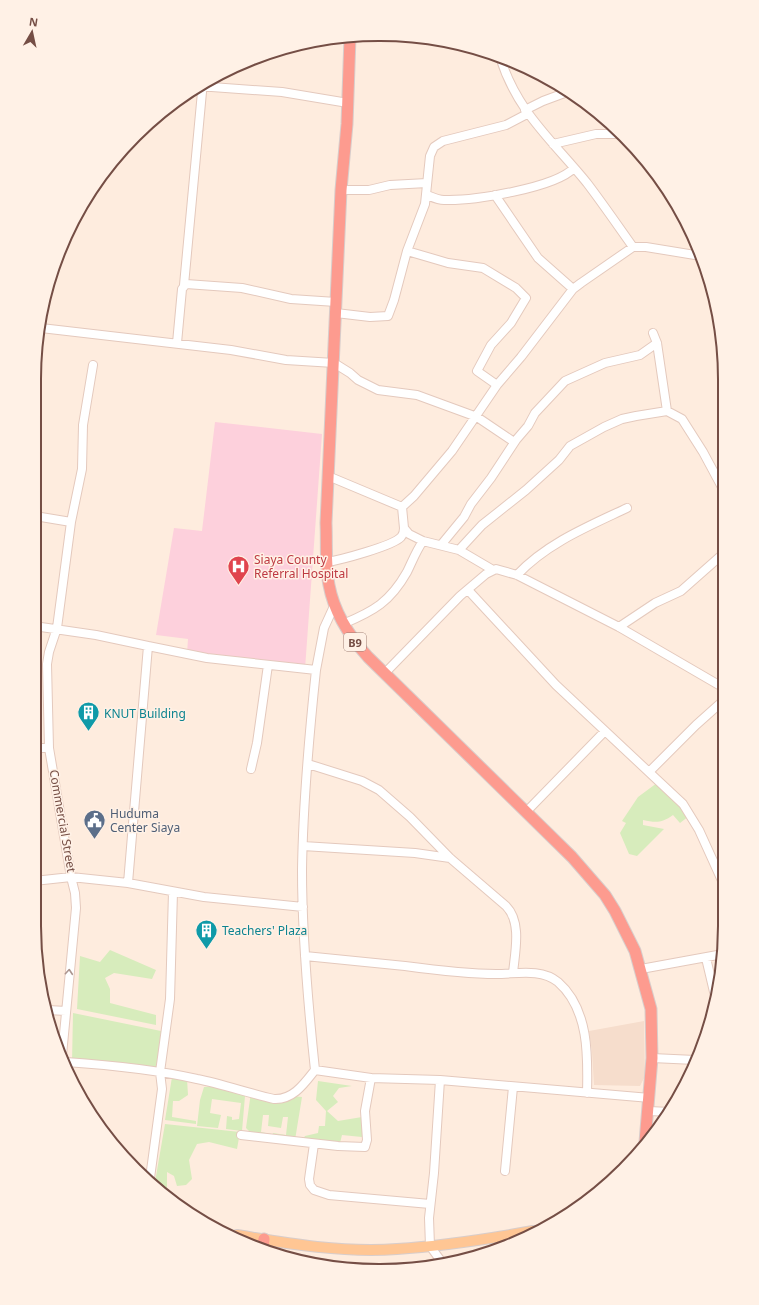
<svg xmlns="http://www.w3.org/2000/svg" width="759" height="1305" viewBox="0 0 759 1305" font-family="'Noto Sans',sans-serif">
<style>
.residential{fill:#f6ddcc}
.medical{fill:#fdd0dc}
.green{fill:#d7ecbc}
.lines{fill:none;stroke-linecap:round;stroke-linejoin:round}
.minor-casing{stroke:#e4c9bd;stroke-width:10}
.major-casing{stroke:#d8cdcb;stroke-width:12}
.highway-casing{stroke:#d8cdcb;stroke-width:13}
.minor{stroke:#fff;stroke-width:8}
.major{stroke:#ffc694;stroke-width:10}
.highway{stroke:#fd9b8f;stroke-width:11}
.oneway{stroke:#ac958f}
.labels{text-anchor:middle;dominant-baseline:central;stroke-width:3;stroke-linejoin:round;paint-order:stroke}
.shield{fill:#fff1e6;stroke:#9e7f75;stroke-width:1}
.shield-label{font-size:11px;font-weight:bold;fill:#754e45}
.health-label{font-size:12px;fill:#be3a42;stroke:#fff1e6;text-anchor:start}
.culture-label{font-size:12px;fill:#0d838f;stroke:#fff1e6;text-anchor:start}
.service-label{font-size:12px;fill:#4e5e75;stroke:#fff1e6;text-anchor:start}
.street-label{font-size:12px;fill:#754e45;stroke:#fff1e6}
.rim{fill:none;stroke:#754e45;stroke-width:2}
</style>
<rect width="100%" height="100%" fill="#feecde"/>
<path class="residential" d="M644,1021L645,1076L640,1086L594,1085L592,1052L589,1031Z"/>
<path class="medical" d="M215,422L322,434L305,669L187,654L188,639L156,635L174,528L202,531Z"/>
<path class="green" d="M661,780L689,816L680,823L673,815C662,823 656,823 643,820V825L664,829L637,856L629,854L620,833L626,823L622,821L638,797Z
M110,950L156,970L152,979L114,973L105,978L110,989V1003L156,1015V1025L77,1009L80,956L100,962Z
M73,1013L161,1031L157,1068L72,1062Z
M172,1077L187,1079L188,1095L179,1101H173L172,1117L196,1121V1124L165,1120Z
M318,1081L352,1086L339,1088L333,1096L338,1102L327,1111L338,1121L362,1117V1137L342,1135L340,1143L303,1139L305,1136L318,1133L319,1126H325L326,1111L316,1100Z
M218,1086L245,1096L242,1131L226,1129L227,1116L232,1117V1120L239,1119L241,1103L212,1099L210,1113L221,1115L218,1128L197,1126L200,1100L204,1087Z
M251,1092L302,1097L295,1140L272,1137L273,1133L286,1135L288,1117H283L281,1128L268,1126L269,1115H263L261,1132L271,1134V1137L253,1135L246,1128Z
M165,1124L240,1132L237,1149L209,1142L197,1144L189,1160L192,1179L186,1185L177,1186L174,1176L167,1172V1190H163L155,1182Z"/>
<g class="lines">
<defs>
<path id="minor" d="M500,57C517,112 552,140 587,183C603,204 618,226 633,247
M198,86L282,92L348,103
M525,110L543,101L570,91
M553,144L596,134H622
M341,190H369L390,185L427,183
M427,195C432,197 438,200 444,200C473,201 555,188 574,168
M495,195L538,258L573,289
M407,251L448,263L483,268L516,288L526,298L511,323L491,345L477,371L497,385
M184,285L202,92L199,87
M336,313L370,317L388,316L394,300L407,251L425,204L430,156L434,147L443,141L506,125L527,114
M41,328L231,350L286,360L334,363L350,373L358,380L378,390L417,395L477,417L514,442
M653,333L657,343L667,411
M177,343L182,289L186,284L242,288L291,299L336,302
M328,476L402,507
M35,516L71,522L57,628L49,652L47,664L49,748
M71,522L82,469L83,425L93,365
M441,545L464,517L471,504L491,478L516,440L528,426L535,413L565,381L605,363L640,355L657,343
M459,550L482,525L526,490L559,460L570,446L604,427L622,419L636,416L667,411L682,419L703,452L724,491
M327,562C340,560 393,546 401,537C403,535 404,530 404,528
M493,570L459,550L423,541L409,534L404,528L402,507L414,496L452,451L497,385L521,357L573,289L581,283L633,247H646L701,256
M517,575C547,543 589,526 627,508
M468,590L556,685L683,804L699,830L724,885
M343,624C374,611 390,602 407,572C412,562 416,551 423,541
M34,626L96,635L148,646
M619,627L655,603L681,591L724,553
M384,674L460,596L486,574L496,569L517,575L619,627L724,688
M34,748H49L71,877L128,883L204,897L303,907
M308,764L362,781L379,790L410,817L450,858L506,906C522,922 515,952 513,973
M251,769L257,743L268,665
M649,772L696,725L724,700
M526,812L605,731
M303,846L415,853L450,858
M34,881L71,877L75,893L76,908L62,1055
M128,883L148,646L207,658L316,670L324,628L335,604
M305,956C338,959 372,963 405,966C435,970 466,974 496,974C516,974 541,968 558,982C589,1009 588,1056 587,1093
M706,958L715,996
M641,969L723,954
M48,1010L66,1011
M652,1058L695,1060
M66,1062C110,1065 153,1069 197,1079C222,1084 248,1093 274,1099C293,1100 304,1084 315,1070C308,1004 302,937 302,870C303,803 309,736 316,670
M315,1070L371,1078L440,1080L650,1098
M440,1080L434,1173L429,1218L430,1246L441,1261
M649,1111L670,1112
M241,1135L338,1146L365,1147L367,1140L365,1111L371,1078
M314,1144L309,1179L310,1185L314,1190L329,1195L430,1204
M505,1171L513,1087
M150,1178L162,1089L160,1072L170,999L173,892"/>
<path id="major" d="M237,1235C289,1244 345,1253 397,1249C443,1246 488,1239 533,1231"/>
<path id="highway" d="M350,37L347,124L341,190L326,523C327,544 325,565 329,585C334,612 350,637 368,657L572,857L605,895L615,911L635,951L651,1009L652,1058L645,1142
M263,1247L264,1239"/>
</defs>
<use href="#minor" class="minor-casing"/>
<use href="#major" class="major-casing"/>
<use href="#highway" class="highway-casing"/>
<use href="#minor" class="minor"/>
<use href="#major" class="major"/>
<use href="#highway" class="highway"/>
</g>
<defs><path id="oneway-chevron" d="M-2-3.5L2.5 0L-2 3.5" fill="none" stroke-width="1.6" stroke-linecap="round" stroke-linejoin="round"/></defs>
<use class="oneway" href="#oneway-chevron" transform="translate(69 972) rotate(-85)"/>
<defs>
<symbol id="hospital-pin" viewBox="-11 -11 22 30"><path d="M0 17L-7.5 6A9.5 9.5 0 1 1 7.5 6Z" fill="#e0444e" stroke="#fff1e6"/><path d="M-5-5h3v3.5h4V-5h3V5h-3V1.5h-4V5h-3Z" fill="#fff"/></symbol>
<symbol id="building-pin" viewBox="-11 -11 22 30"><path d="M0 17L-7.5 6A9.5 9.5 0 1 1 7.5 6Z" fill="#0f9aa8" stroke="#fff1e6"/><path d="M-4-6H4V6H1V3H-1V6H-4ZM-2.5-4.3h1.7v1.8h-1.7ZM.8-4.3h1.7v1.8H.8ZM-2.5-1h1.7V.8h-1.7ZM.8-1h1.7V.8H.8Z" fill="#fff"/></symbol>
<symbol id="civic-pin" viewBox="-11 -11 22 30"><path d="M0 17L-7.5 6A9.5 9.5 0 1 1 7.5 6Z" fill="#5c6f8a" stroke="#fff1e6"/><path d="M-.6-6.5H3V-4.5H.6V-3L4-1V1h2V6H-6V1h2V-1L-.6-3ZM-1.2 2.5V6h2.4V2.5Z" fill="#fff"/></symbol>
</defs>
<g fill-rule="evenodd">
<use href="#hospital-pin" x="226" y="554" width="25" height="34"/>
<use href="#building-pin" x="76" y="700" width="25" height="34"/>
<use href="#civic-pin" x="82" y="808" width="25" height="34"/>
<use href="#building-pin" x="194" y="918" width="25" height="34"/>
</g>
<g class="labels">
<rect class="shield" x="344" y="633" width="22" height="18" rx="3"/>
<g class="shield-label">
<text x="355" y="642">B9</text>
</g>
<g class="health-label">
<text x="254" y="559">Siaya County<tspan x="254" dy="14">Referral Hospital</tspan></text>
</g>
<g class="culture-label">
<text x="104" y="713">KNUT Building</text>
<text x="222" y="930">Teachers' Plaza</text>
</g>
<g class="service-label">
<text x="110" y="813">Huduma<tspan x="110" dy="14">Center Siaya</tspan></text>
</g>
<g class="street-label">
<text transform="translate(63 821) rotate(80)">Commercial Street</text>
</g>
</g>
<path d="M0 0H759V1305H0ZM379 41H380A338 338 0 0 1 718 379V926A338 338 0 0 1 380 1264H379A338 338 0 0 1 41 926V379A338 338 0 0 1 379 41Z" fill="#fff1e6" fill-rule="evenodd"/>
<path class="rim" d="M379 41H380A338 338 0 0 1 718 379V926A338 338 0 0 1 380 1264H379A338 338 0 0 1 41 926V379A338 338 0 0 1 379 41Z"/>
<g transform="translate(32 32) rotate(9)" stroke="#fff1e6" stroke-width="3" paint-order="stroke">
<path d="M0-3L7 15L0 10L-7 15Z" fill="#754e45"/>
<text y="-6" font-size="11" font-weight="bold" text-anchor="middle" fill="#754e45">N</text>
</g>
</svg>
